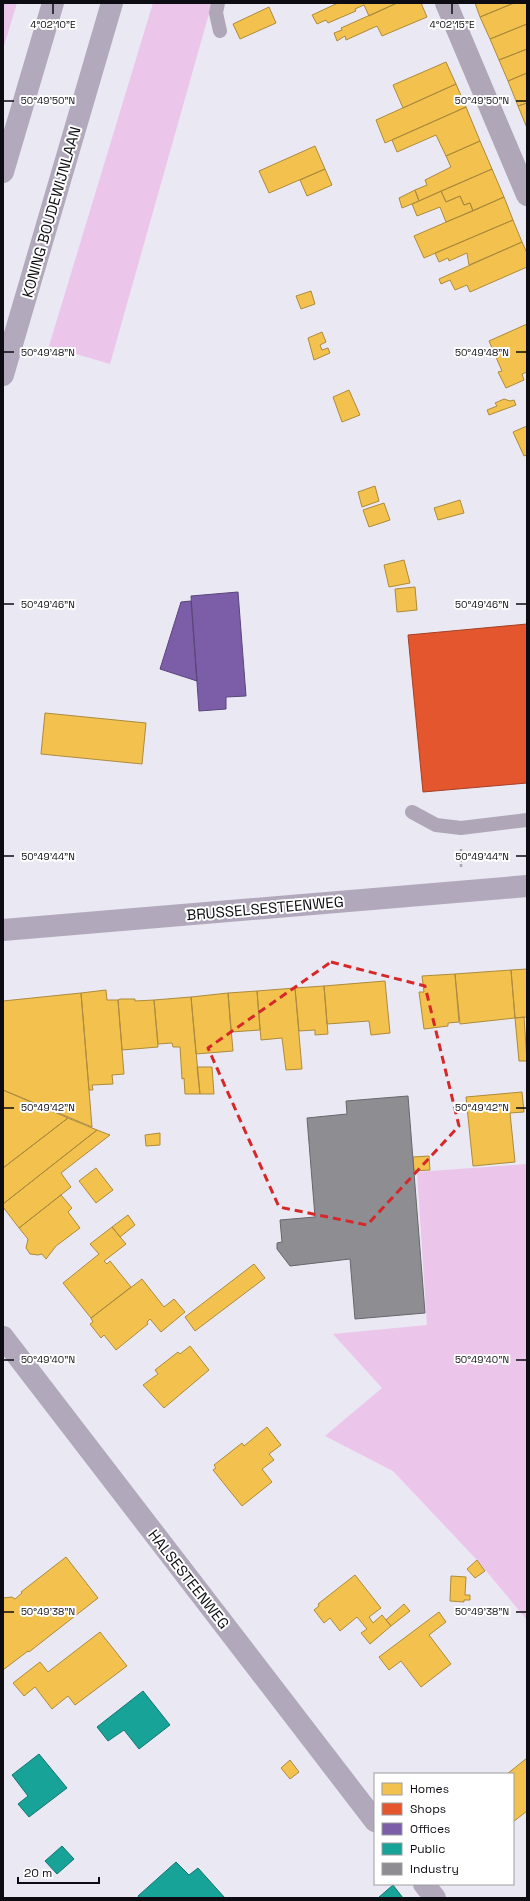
<svg xmlns="http://www.w3.org/2000/svg" width="530" height="1901" viewBox="0 0 530 1901" font-family="'Space Grotesk',sans-serif">
<style>
.green{fill:#ebc5ea}
.homes{fill:#f2c14e;stroke:#ad8b3c}
.shops{fill:#e4572e;stroke:#a44026}
.offices{fill:#7b5ea7;stroke:#5a457a}
.public{fill:#17a398;stroke:#147670}
.industry{fill:#8d8d92;stroke:#67666c}
.lines{fill:none;stroke-linecap:round;stroke-linejoin:round}
.path{stroke:#aca7b2;stroke-width:2.5;stroke-dasharray:3 2;stroke-linecap:butt}
.service{stroke:#afa7b7;stroke-width:14}
.minor{stroke:#afa7b7;stroke-width:22}
.primary{stroke:#b1a8bb;stroke-width:22}
.trunk{stroke:#b2aabc;stroke-width:22}
.marked{fill:none;stroke:#d62828;stroke-width:3;stroke-dasharray:8 5;stroke-linejoin:round}
.ticks{fill:none;stroke:#0d0c12;stroke-width:1.5}
.labels{text-anchor:middle;dominant-baseline:central;stroke-width:4;stroke-linejoin:round;paint-order:stroke}
.street-label{font-size:15px;fill:#0d0c12;stroke:#fff}
.ticks-label{font-size:10px;text-anchor:middle;fill:#0d0c12;stroke:#fff;stroke-width:4;stroke-linejoin:round;paint-order:stroke}
</style>
<rect width="100%" height="100%" fill="#eae8f2"/>
<path class="green" d="M3,3H17L3,49Z
M153,3H212L110,364L49,346Z
M527,1164V1620L477,1560L393,1471L325,1436L382,1388L333,1334L427,1325L417,1172Z"/>
<path class="homes" d="M338,3H397L369,16L364,5L355,9L356,11L328,23L326,20L317,24L312,15Z
M397,3H421L427,17L382,36L377,26L346,40L345,36L337,41L334,33L342,30L341,28Z
M475,3H514L480,17Z
M514,3H527V24L490,39L480,17Z
M269,7L276,23L240,39L233,24Z
M527,24V49L499,60L490,39Z
M527,49V73L508,81L499,60Z
M446,62L456,84L403,108L393,85Z
M527,73V103L518,106L508,81Z
M456,84L466,107L385,143L376,120Z
M527,103V128L518,106Z
M466,107L480,141L446,156L436,135L397,152L392,140Z
M480,141L492,169L419,201L415,190L427,185L425,180L451,167L446,156Z
M315,146L325,169L269,193L259,171Z
M325,169L332,185L307,196L300,180Z
M492,169L504,197L473,211L470,203L464,205L460,196L446,202L441,191Z
M415,190L419,201L402,208L399,198Z
M441,191L446,202L460,196L464,205L470,203L473,211L446,222L440,207L417,216L412,204Z
M504,197L513,220L424,258L414,236Z
M513,220L522,242L469,265L467,253L449,261L448,258L439,262L435,253Z
M522,242L527,253V267L470,292L467,285L455,290L450,280L441,284L439,279Z
M311,291L315,304L301,309L296,296Z
M527,324V372L522,374L524,380L506,388L498,372L502,371L489,341Z
M322,332L326,342L320,345L322,350L328,348L330,353L314,360L308,338Z
M349,390L360,415L342,422L333,397Z
M504,399L510,401L514,400L516,405L489,415L487,410L497,406L495,403Z
M527,426V455L524,456L513,432Z
M375,486L379,501L362,507L358,492Z
M460,500L464,513L438,520L434,508Z
M384,503L390,520L369,527L363,510Z
M404,560L410,583L389,587L384,565Z
M415,587L417,610L397,612L395,589Z
M45,713L146,723L142,764L41,754Z
M527,969V1017L515,1018L511,970Z
M511,970L515,1018L460,1024L455,974Z
M455,974L459,1022L448,1023V1026L424,1029L419,992H424L422,976Z
M385,981L390,1033L371,1035L369,1021L327,1024L324,986Z
M324,986L328,1034L315,1035V1030L299,1031L295,988Z
M295,988L302,1069L286,1070L282,1038L261,1040L257,991Z
M106,990L107,1000H118L124,1074L112,1075L113,1084L92,1085L93,1090H89L81,993Z
M257,991L260,1030L231,1032L228,993Z
M81,993L89,1090L92,1127L3,1090V1001Z
M228,993L233,1051L196,1054L191,997Z
M191,997L200,1094H185L184,1078L182,1079L180,1047H173L172,1043L158,1044L154,1000Z
M120,999H135V1001L154,1000L158,1047L122,1050L118,1000Z
M524,1017L527,1061H519L515,1018Z
M197,1067H212L214,1094H200Z
M3,1090L68,1118L3,1168Z
M522,1092L524,1112L510,1113L515,1162L473,1166L466,1097Z
M68,1118L97,1130L3,1204V1168Z
M97,1130L110,1135L61,1173L71,1187L19,1228L3,1207V1204Z
M160,1133V1145L146,1146L145,1135Z
M429,1156L430,1170L414,1171L413,1157Z
M96,1168L113,1190L96,1203L79,1181Z
M61,1195L72,1208L68,1212L80,1228L56,1246L46,1259L42,1254L38,1255L30,1254L26,1248L28,1239L19,1228Z
M128,1215L135,1225L120,1237L112,1227Z
M112,1227L126,1244L104,1261L107,1264L110,1261L131,1287L91,1318L63,1283L99,1254L90,1244Z
M254,1264L265,1278L195,1331L185,1317Z
M142,1279L164,1307L174,1299L185,1312L161,1332L150,1319L147,1322L148,1324L116,1350L104,1335L101,1338L90,1324L93,1322L91,1318Z
M190,1346L209,1370L164,1408L143,1385L158,1374L155,1370L178,1352L180,1354Z
M267,1427L281,1445L269,1454L274,1460L262,1469L272,1482L242,1506L213,1470L216,1468L214,1465L242,1443L244,1446Z
M66,1557L98,1598L29,1652L28,1651L3,1670V1598L12,1597L15,1599L22,1593L21,1592Z
M477,1560L485,1571L475,1578L467,1569Z
M355,1575L381,1608L369,1617L373,1623L382,1615L391,1626L370,1644L361,1633L367,1629L357,1617L340,1631L330,1618L324,1623L314,1610L319,1606L318,1604Z
M451,1576L466,1577L465,1595H470V1600H464V1602L450,1601Z
M404,1604L410,1611L391,1626L386,1620Z
M439,1612L446,1622L429,1635L451,1664L421,1687L401,1661L389,1670L379,1657Z
M100,1632L127,1666L75,1705L68,1696L52,1709L35,1687L24,1696L13,1683L40,1662L48,1672Z
M527,1758V1811L513,1822V1774H507Z
M290,1760L299,1772L290,1779L281,1768Z"/>
<path class="shops" d="M527,624V783L423,792L408,635Z"/>
<path class="offices" d="M238,592L246,696L226,697V709L199,711L191,596Z
M191,601L197,681L160,669L181,602Z"/>
<path class="public" d="M143,1691L170,1725L139,1749L124,1730L108,1741L97,1727Z
M39,1754L67,1788L29,1817L18,1804L28,1796L12,1775Z
M62,1846L74,1859L57,1874L45,1861Z
M176,1862L189,1875L198,1868L225,1898H139L138,1896Z
M393,1885L403,1898H378Z"/>
<path class="industry" d="M408,1096L425,1313L355,1319L350,1259L290,1266L277,1249V1243L282,1242L280,1220L315,1217L307,1118L347,1114L346,1101Z"/>
<g class="lines">
<path class="path" d="M461,867V848"/>
<path class="service" d="M218,3L216,13L220,31
M412,812L436,825L461,828L527,820"/>
<path class="minor" d="M446,3L527,195"/>
<path class="primary" d="M3,930L527,886
M3,1337L375,1821
M424,1884L435,1898"/>
<path class="trunk" d="M3,172L53,3
M3,375L112,3"/>
</g>
<path class="marked" d="M331,962L425,986L459,1126L367,1225L279,1207L208,1048Z"/>
<path class="ticks" d="M53,4V14M452,4V14M4,101H14M516,101H526M4,352H14M516,352H526M4,604H14M516,604H526M4,856H14M516,856H526M4,1108H14M516,1108H526M4,1360H14M516,1360H526M4,1612H14M516,1612H526"/>
<g class="labels">
<g class="street-label">
<text transform="translate(51 212) rotate(-74)">KONING BOUDEWIJNLAAN</text>
<text transform="translate(265 908) rotate(-5)">BRUSSELSESTEENWEG</text>
<text transform="translate(189 1579) rotate(52)">HALSESTEENWEG</text>
</g>
</g>
<g class="ticks-label">
<text x="53" y="28">4°02'10"E</text>
<text x="452" y="28">4°02'15"E</text>
<text x="48" y="104">50°49'50"N</text>
<text x="482" y="104">50°49'50"N</text>
<text x="48" y="356">50°49'48"N</text>
<text x="482" y="356">50°49'48"N</text>
<text x="48" y="608">50°49'46"N</text>
<text x="482" y="608">50°49'46"N</text>
<text x="48" y="860">50°49'44"N</text>
<text x="482" y="860">50°49'44"N</text>
<text x="48" y="1111">50°49'42"N</text>
<text x="482" y="1111">50°49'42"N</text>
<text x="48" y="1363">50°49'40"N</text>
<text x="482" y="1363">50°49'40"N</text>
<text x="48" y="1615">50°49'38"N</text>
<text x="482" y="1615">50°49'38"N</text>
</g>
<rect width="530" height="1901" fill="none" stroke="#0d0c12" stroke-width="8"/>
<rect x="374" y="1773" width="140" height="112" fill="#ffffff" stroke="#9e9ea0"/>
<rect x="382" y="1783" width="20" height="12" fill="#f2c14e" stroke="#9e9ea0"/>
<text x="410" y="1793" font-size="12" fill="#0d0c12">Homes</text>
<rect x="382" y="1803" width="20" height="12" fill="#e4572e" stroke="#9e9ea0"/>
<text x="410" y="1813" font-size="12" fill="#0d0c12">Shops</text>
<rect x="382" y="1823" width="20" height="12" fill="#7b5ea7" stroke="#9e9ea0"/>
<text x="410" y="1833" font-size="12" fill="#0d0c12">Offices</text>
<rect x="382" y="1843" width="20" height="12" fill="#17a398" stroke="#9e9ea0"/>
<text x="410" y="1853" font-size="12" fill="#0d0c12">Public</text>
<rect x="382" y="1863" width="20" height="12" fill="#8d8d92" stroke="#9e9ea0"/>
<text x="410" y="1873" font-size="12" fill="#0d0c12">Industry</text>
<path d="M18 1877v6h81v-6" fill="none" stroke="#0d0c12" stroke-width="2"/>
<text x="24" y="1877" font-size="12" fill="#0d0c12" stroke="#ffffff" stroke-width="3" paint-order="stroke">20 m</text>
</svg>
